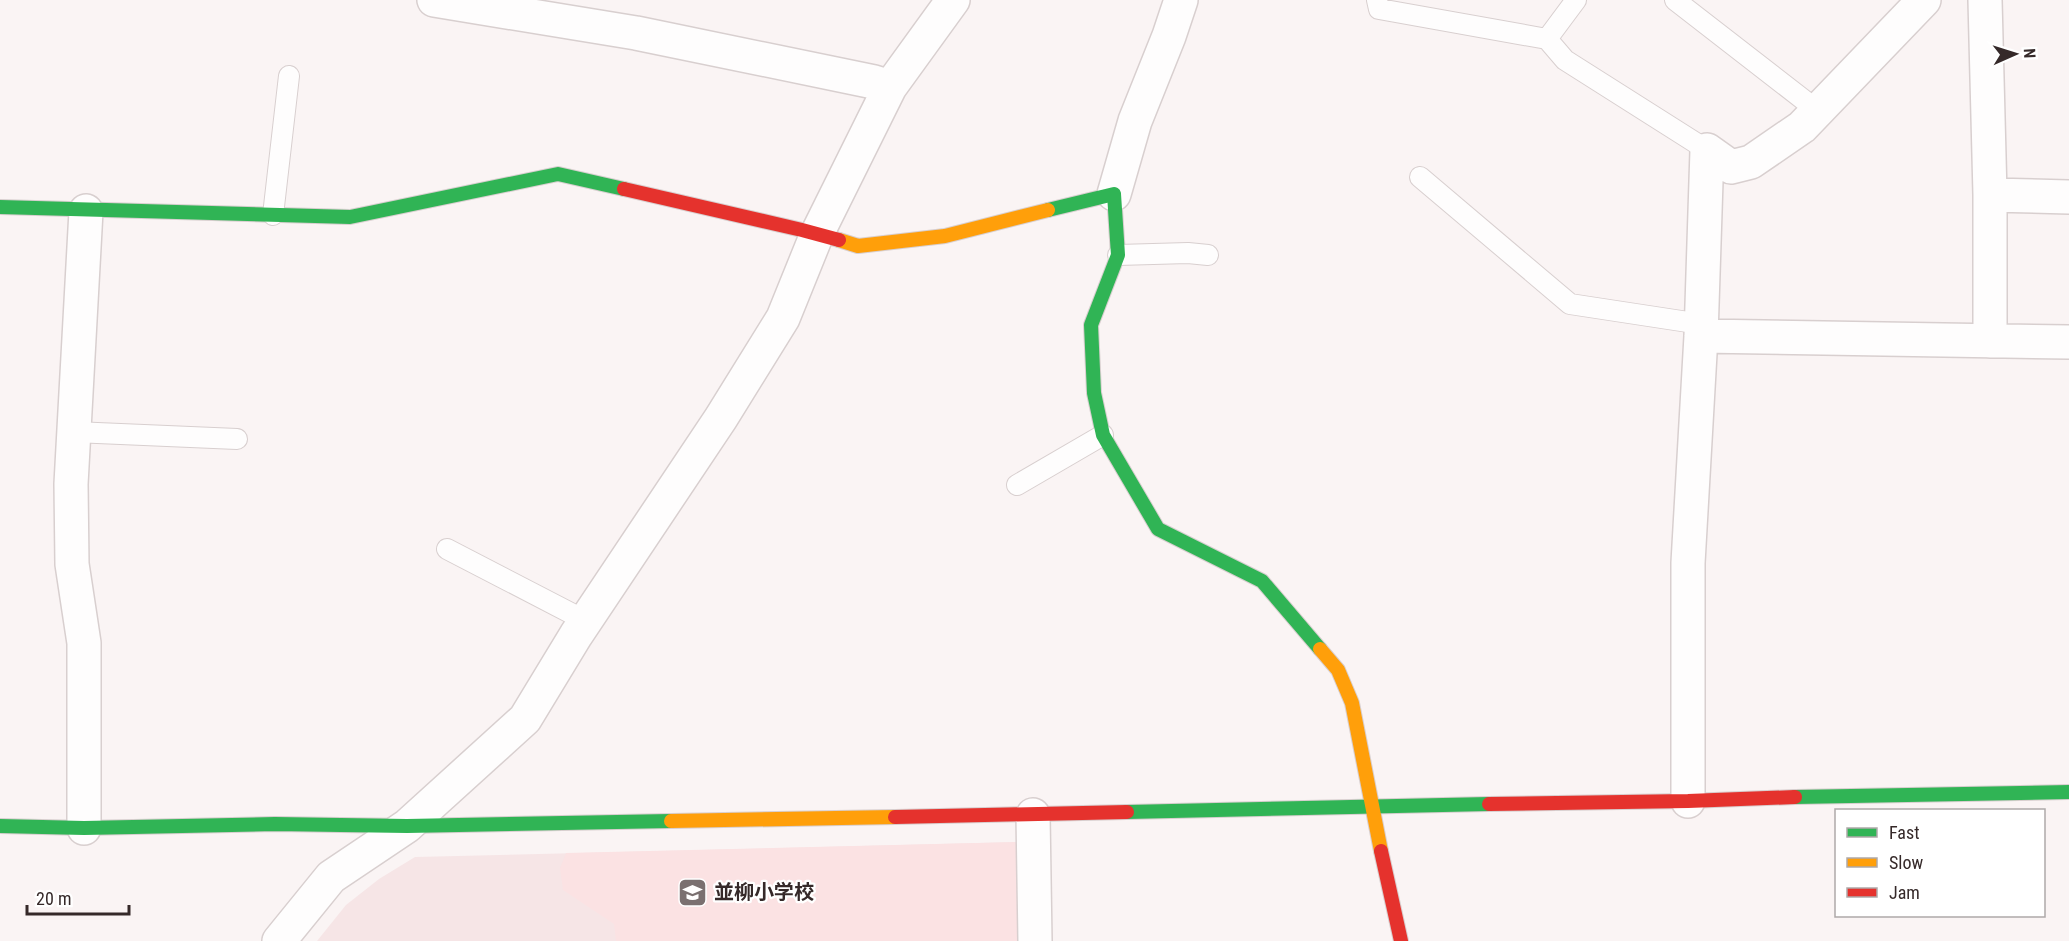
<svg xmlns="http://www.w3.org/2000/svg" width="2069" height="941" viewBox="0 0 2069 941" font-family="'Roboto Condensed','Noto Sans JP',sans-serif">
<style>
.built{fill:#f6e5e6}
.green{fill:#fbe2e3}
.lines{fill:none;stroke-linecap:round;stroke-linejoin:round}
.lane-casing{stroke:#d8cfcf;stroke-width:22}
.street-casing{stroke:#d8cfcf;stroke-width:36}
.fast-casing{stroke:#d8cfcf;stroke-width:16}
.slow-casing{stroke:#d8cfcf;stroke-width:16}
.jam-casing{stroke:#d8cfcf;stroke-width:16}
.lane{stroke:#fefdfd;stroke-width:20}
.street{stroke:#fefdfd;stroke-width:33}
.fast{stroke:#30b455;stroke-width:14}
.slow{stroke:#ff9f0a;stroke-width:14}
.jam{stroke:#e5322d;stroke-width:14}
.labels{text-anchor:middle;dominant-baseline:central;stroke-width:4.5;stroke-linejoin:round;paint-order:stroke}
.poi-label{font-size:20px;font-weight:bold;fill:#352929;stroke:#fff;text-anchor:start}
</style>
<rect width="100%" height="100%" fill="#faf4f4"/>
<path class="built" d="M1023,842L1025,941H317L346,905L379,879L415,857Z"/>
<path class="green" d="M1023,842L1025,941H616L614,924L563,890L560,868L566,853Z"/>
<g class="lines">
<defs>
<path id="lane" d="M1377,0L1379,9L1547,39L1565,60L1707,150
M1675,0L1818,111
M1547,39L1576,0
M1420,177L1570,304L1701,324
M273,215L289,76
M1118,255L1188,253L1208,255
M74,432L237,439
M1017,485L1103,435
M447,549L586,621"/>
<path id="street" d="M434,0L636,33L874,82L890,87
M1985,0L1990,195
M1707,150L1731,167L1751,162L1802,127L1924,0
M1114,194L1135,121L1169,36L1181,0
M1701,336L2069,342
M1990,341V195L2069,197
M1688,801V563L1701,336L1707,150
M1033,815L1035,941
M84,828V643L72,564L71,484L86,211
M279,941L331,877L407,826L525,719L576,635L721,418L783,318L817,234L890,87L953,0"/>
<path id="fast" d="M0,207L350,217L558,174L624,189
M1048,210L1114,194L1118,255L1091,325L1094,393L1103,435L1158,529L1262,581L1320,649
M1795,797L2069,792
M1127,812L1489,804
M0,826L84,828L275,824L407,826L671,821"/>
<path id="slow" d="M839,240L858,246L945,236L1048,210
M1320,649L1338,670L1352,703L1381,851
M671,821L895,817"/>
<path id="jam" d="M624,189L802,230L839,240
M1489,804L1688,801L1795,797
M895,817L1127,812
M1381,851L1401,941"/>
</defs>
<use href="#lane" class="lane-casing"/>
<use href="#street" class="street-casing"/>
<use href="#fast" class="fast-casing"/>
<use href="#slow" class="slow-casing"/>
<use href="#jam" class="jam-casing"/>
<use href="#lane" class="lane"/>
<use href="#street" class="street"/>
<use href="#fast" class="fast"/>
<use href="#slow" class="slow"/>
<use href="#jam" class="jam"/>
</g>
<defs>
<symbol id="school-square" viewBox="-11 -11 22 22"><rect x="-9" y="-9" width="18" height="18" rx="4" fill="#7a7070" stroke="#fff"/><path d="M0-5L7-2L0 1L-7-2ZM-4 1L0 2.5L4 1V4Q0 6-4 4Z" fill="#fff"/></symbol>
</defs>
<g fill-rule="evenodd">
<use href="#school-square" x="676" y="876" width="33" height="33"/>
</g>
<g class="labels">
<g class="poi-label">
<text x="714" y="892">並柳小学校</text>
</g>
</g>
<rect x="1835" y="809" width="210" height="108" fill="#ffffff" stroke="#aea9a9" stroke-width="1.5"/>
<rect x="1847" y="828" width="30" height="9" fill="#30b455" stroke="#aea9a9" stroke-width="1.5"/>
<text x="1889" y="839" font-size="18" fill="#352929">Fast</text>
<rect x="1847" y="858" width="30" height="9" fill="#ff9f0a" stroke="#aea9a9" stroke-width="1.5"/>
<text x="1889" y="869" font-size="18" fill="#352929">Slow</text>
<rect x="1847" y="888" width="30" height="9" fill="#e5322d" stroke="#aea9a9" stroke-width="1.5"/>
<text x="1889" y="899" font-size="18" fill="#352929">Jam</text>
<g transform="translate(2015 54) rotate(87)" stroke="#ffffff" stroke-width="4.5" paint-order="stroke">
<path d="M0-4.5L10 22L0 15L-10 22Z" fill="#352929"/>
<text y="-9" font-size="16" font-weight="bold" text-anchor="middle" fill="#352929">N</text>
</g>
<path d="M27 905v9h102v-9" fill="none" stroke="#352929" stroke-width="3"/>
<text x="36" y="905" font-size="18" fill="#352929" stroke="#ffffff" stroke-width="4.5" paint-order="stroke">20 m</text>
</svg>
